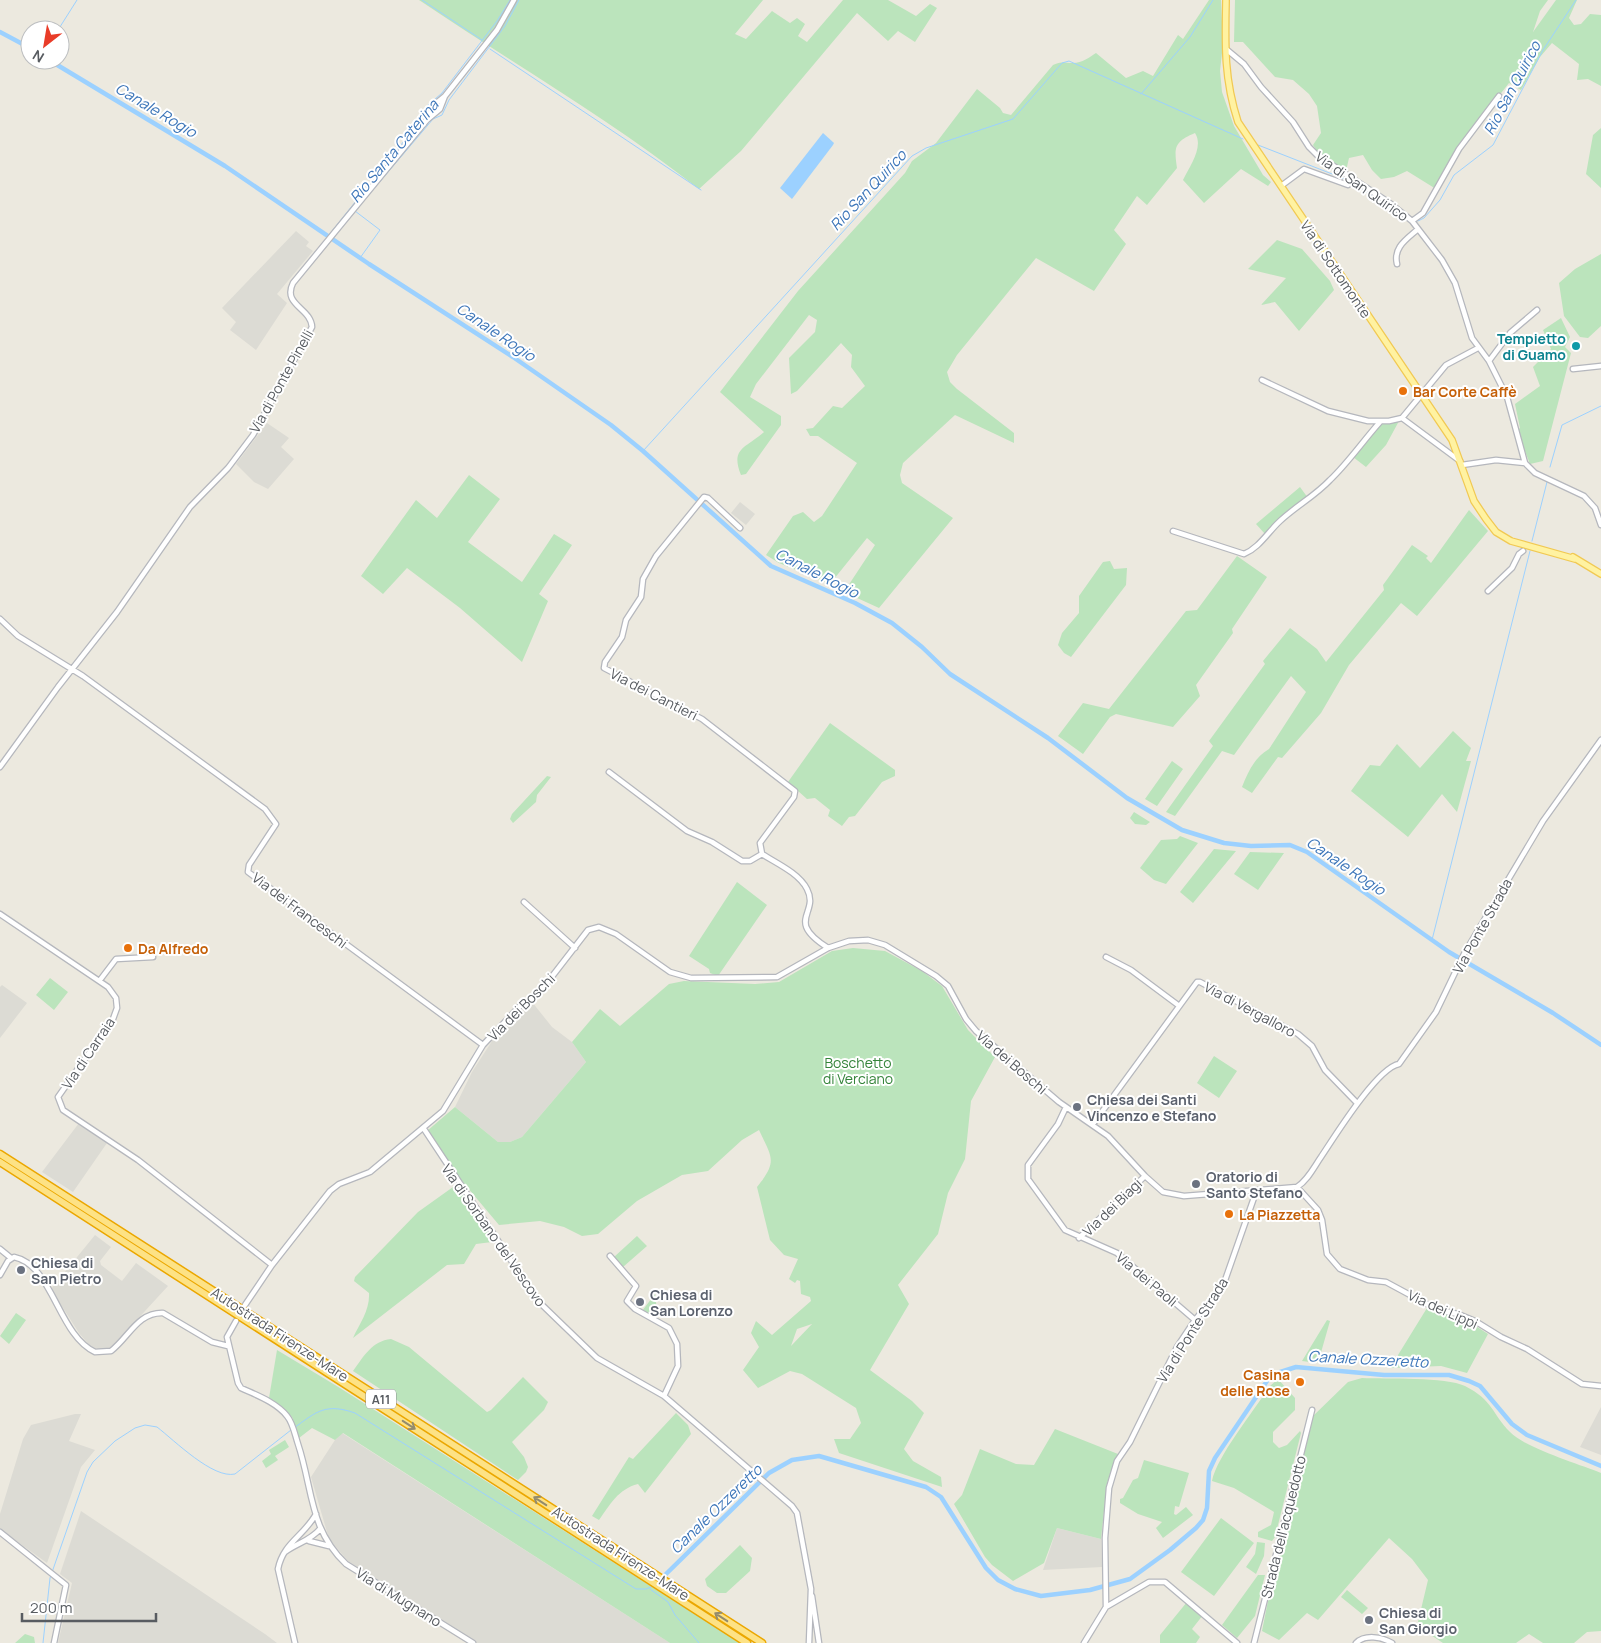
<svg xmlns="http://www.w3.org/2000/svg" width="1601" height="1643" viewBox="0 0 1601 1643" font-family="Manrope,sans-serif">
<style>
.industrial{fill:#dcdbd4}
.green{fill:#bbe4bc;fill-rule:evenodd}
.water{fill:#9cd1ff}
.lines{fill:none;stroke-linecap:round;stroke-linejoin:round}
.stream{stroke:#9cd1ff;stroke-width:1}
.canal{stroke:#9cd1ff;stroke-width:4.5}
.minor-casing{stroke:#b5b7bd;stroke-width:7}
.major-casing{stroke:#f1c953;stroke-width:8}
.highway-casing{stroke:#eba700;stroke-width:9}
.minor{stroke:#fff;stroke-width:4.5}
.major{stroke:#fff2a1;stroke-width:5.5}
.highway{stroke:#fde285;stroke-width:6}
.oneway{stroke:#928b6e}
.culture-dot{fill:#0f9aa8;stroke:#fff;stroke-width:2}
.food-dot{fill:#e8710a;stroke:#fff;stroke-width:2}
.worship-dot{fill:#6b7280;stroke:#fff;stroke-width:2}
.labels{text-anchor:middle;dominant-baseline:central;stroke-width:4;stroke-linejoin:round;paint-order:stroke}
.shield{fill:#fff;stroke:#8a8d90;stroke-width:1}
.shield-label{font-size:12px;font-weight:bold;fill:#585c61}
.street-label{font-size:14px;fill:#585c61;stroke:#fff}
.culture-label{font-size:14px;font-weight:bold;fill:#0d838f;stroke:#fff;text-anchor:end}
.food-label{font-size:14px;font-weight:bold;fill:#c56008;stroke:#fff;text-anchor:start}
.park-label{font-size:14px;fill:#34843a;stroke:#fff}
.worship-label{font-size:14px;font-weight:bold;fill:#5b616d;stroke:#fff;text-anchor:start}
.water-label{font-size:15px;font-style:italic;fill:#3d76b9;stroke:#fff}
</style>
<rect width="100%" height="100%" fill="#ece9df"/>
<path class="industrial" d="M296,231L309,242L306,246L313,251L277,294L287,303L256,350L230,330L236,322L222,308Z
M267,423L289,438L281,447L294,459L268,489L254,482L236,464Z
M740,502L755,514L746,525L731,513Z
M2,985L27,1003L0,1038V987Z
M532,1002L552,1027L572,1042L586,1062L522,1137L510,1142H498L455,1107L472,1072L494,1038L522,1009Z
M79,1123L107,1143L73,1192L42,1172Z
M95,1235L111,1247L100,1261L101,1265L122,1281L136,1263L168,1286L111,1348L101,1350L90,1346L79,1333L51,1289Z
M1601,1407V1455L1580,1447Z
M75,1414H81L69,1441L95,1450L81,1467L47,1563L4,1532L0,1528V1514L23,1439L31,1425Z
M342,1433L670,1643H477L348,1561L329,1539L311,1477L335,1440Z
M81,1511L265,1634L277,1643H58L72,1583L60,1574Z
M1057,1528L1101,1539L1102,1567L1043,1570Z"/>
<path class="green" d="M419,0H763L735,34L746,39L772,11L790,23L797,18L805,24L798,36L807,42L843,0H888L916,16L930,4L937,8L915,42L898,31L888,41L857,13L741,151L699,189C610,119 512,63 419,0Z
M1209,0H1221L1223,44L1220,71L1222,92L1234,126L1263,175L1271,182L1268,186L1241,169L1204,203L1183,180C1190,166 1204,147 1195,133C1174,142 1174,147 1177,168L1147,205L1137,196L1114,230L1126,244L1094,291L1036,258L957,355L947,372L950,382L957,389L1014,433V443L955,415L903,463L900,475L902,483L953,518L879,608L844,592L875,545L867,538L830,584L779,563L766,555L793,516L803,512L814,522L822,516L857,463L818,436H810L806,429L813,428L833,406L842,408L865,386L851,367L852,355L841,343L797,391L791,394L789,358L815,332L817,320L809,315L756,384L750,397L781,416V425L746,474L741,475C730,448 746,448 764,432L720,392L798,291L905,173L912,161L936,143L977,89L1000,108L1003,113L1011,115L1053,65C1062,61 1064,63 1073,63C1082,63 1090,57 1096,53L1126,78L1143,71L1153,76L1178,35L1183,39Z
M1235,0H1548L1540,11L1533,32L1556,0H1577L1569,18L1574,25L1581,24L1590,14L1601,15V86L1588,79L1577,80L1579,64L1552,43L1540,57L1521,90L1509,83L1458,148L1436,189L1407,171L1394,177L1381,179L1372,170L1363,155L1349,158L1346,171L1317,151L1313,145L1321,133L1317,106L1309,94L1293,80L1275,77L1243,42H1234Z
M1601,128V188L1586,174L1593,135Z
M1277,240L1302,249L1330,281L1334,290L1299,331L1275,302L1261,305L1286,278L1248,269Z
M1601,254V326L1588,338L1580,337L1564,316L1559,283L1575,269Z
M1561,318L1570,337L1565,347L1571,353L1543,461L1530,464L1517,431L1520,428L1515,404L1540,386L1533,367L1551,349L1543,330Z
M1399,421L1386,445L1366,467L1353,457L1379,424Z
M469,475L500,499L468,542L522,582L554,534L572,545L539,594L548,601L522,662L460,608L407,568L383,594L361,576L416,500L437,518Z
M1300,487L1308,498L1265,534L1256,524Z
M1469,510L1488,531L1417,616L1401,603L1349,665L1321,713L1282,758L1278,757L1252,793L1242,787C1248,772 1254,758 1269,749L1306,692L1291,676L1234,755L1222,751L1175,816L1166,812L1213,746L1209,741L1265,664L1263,661L1290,628L1317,649L1326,662L1384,590L1383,585L1412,545L1428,556L1426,558L1431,563Z
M1237,556L1267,577L1232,629L1233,633L1196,685L1200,696L1173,727L1116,714L1110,717L1083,754L1058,736L1083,703L1109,709L1186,611L1197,610Z
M1110,561L1114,569L1127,568L1126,585L1071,657L1064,653L1058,645L1062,633L1079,613V596L1103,562Z
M830,723L895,770V776L882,782L855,816L849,817L842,826L828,816L830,810L815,798L807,799L788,782Z
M1453,731L1471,748L1466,761H1471L1457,812L1442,794L1408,837L1351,791L1370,765L1380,766L1397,744L1420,768Z
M1172,761L1183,769L1157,806L1145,799Z
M547,776L551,777L537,795L536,802L513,823L510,819L512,814Z
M1134,812L1150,822L1146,825L1135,824L1130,818Z
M1180,836L1198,843L1166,884L1154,880L1140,868L1161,840L1177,839Z
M1214,849L1236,851L1193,903L1180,892Z
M1250,852L1284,853L1258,890L1234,874Z
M737,882L767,905L718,976L710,973L709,969L689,956Z
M853,948L885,951L922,971L942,986L968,1030L995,1057L971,1101L965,1159L948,1193L938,1234L898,1285L909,1304L870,1370L912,1401L924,1413L904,1449L913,1461L941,1477L942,1487L839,1453L834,1439H850L861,1423L856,1408L802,1374L790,1371L758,1388L743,1370L759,1347L751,1333L756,1321L772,1335L811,1301L810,1297L801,1294L800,1281L797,1280L795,1283L789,1279L798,1259L784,1255L770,1240L757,1187C778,1161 772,1158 759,1130L742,1140L708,1171L682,1175L637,1201L598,1234L582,1236L564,1227L540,1221L499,1225L462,1181L427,1131L455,1107L498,1142H510L522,1137L586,1062L572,1042L600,1009L620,1026L669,984L684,981L755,984L779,982L832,951ZM812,1324L791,1346L797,1329Z
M50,978L68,992L54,1010L36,995Z
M1214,1056L1237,1071L1219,1098L1197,1083Z
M460,1182L494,1228L492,1242L476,1244L464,1264L447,1265L353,1338C360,1323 370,1310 369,1293L354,1281L355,1277L418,1212Z
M637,1236L647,1246L623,1267L614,1257Z
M655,1294L657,1311L652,1316L642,1311Z
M1427,1308L1468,1321L1488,1334L1467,1373L1441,1366L1390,1368Z
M16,1313L26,1320L9,1344L0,1336Z
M1327,1320L1330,1321L1318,1363L1302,1361Z
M391,1339L409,1347L487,1412L491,1410L523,1377L548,1402L544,1410L512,1442L524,1457L528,1467L526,1472L518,1480L353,1371C364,1356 372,1341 391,1339Z
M277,1350L340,1388L740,1643H670L343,1433L335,1440L312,1428L299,1438L292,1417L269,1398Z
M1362,1378C1386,1379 1446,1377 1465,1386C1493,1400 1492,1414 1510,1432C1525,1448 1579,1464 1601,1473V1631L1587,1632L1574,1643H1543L1529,1634L1516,1643H1443L1417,1626L1428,1580L1412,1559L1389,1538L1318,1620L1307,1613L1279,1640L1262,1631L1273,1576L1285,1538L1312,1417L1348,1382Z
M1278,1379L1295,1398V1410L1273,1432V1442L1279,1448L1287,1445L1300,1431L1301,1433L1275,1537L1272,1541L1258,1537V1532L1271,1525L1274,1512L1234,1488L1212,1481C1217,1456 1254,1411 1269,1387Z
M676,1413L688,1425L691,1434L645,1493L638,1484C618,1489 610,1505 599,1520L592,1516L629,1457L633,1459Z
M1055,1429L1118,1454L1107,1483L1101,1539L1057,1528L1044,1563L1013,1581L992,1565L985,1557L954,1504L962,1495L980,1449L1016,1464L1034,1465Z
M285,1440L289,1447L275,1456L278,1460L266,1468L262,1461L271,1454L269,1450Z
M1144,1460L1189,1473L1179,1507L1175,1506L1174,1514L1176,1515L1186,1507L1193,1515L1163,1538L1156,1528L1162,1522L1138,1514L1120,1503V1499L1123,1498L1133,1480L1138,1478Z
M1221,1518L1254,1543L1214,1596L1181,1572Z
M1257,1542L1265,1543L1264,1556L1256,1574L1246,1567L1255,1554Z
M740,1545L752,1558L750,1571L726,1593H717L707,1586L705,1579Z
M1258,1575H1265L1255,1616L1237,1638L1222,1625Z
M1347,1590L1368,1608L1362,1614L1341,1597Z
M1187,1602L1203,1615L1192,1629L1200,1637L1196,1643H1160V1635Z
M25,1634L34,1637L35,1643H15Z"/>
<path class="water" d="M823,133L834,143L833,145L792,199L780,188Z"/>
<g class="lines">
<path class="stream" d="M422,0L482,40
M58,30L77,0
M490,49L701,190
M1141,94L1190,37L1213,0
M1258,145L1350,181
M1353,183L1401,215
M1418,221L1424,218L1440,200L1454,175L1493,145L1543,50L1576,0
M328,236L424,116L427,106L442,93L497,21L510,0
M360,258L380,230L355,211L433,119L442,115L449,100L505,26L519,0
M643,451L912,156L926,148L1013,119L1062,63L1069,61L1243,139
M1550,467L1562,425L1601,406
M1532,541L1547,482
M1432,940L1530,551
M294,1428C317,1411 326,1403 355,1413L636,1589H646L651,1587
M650,1589L668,1602L675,1615L699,1643
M43,1643L50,1578L87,1472L93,1462L115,1441L135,1428L145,1425L157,1427C175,1441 213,1479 235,1474L291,1430"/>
<path class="canal" d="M0,32L30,48
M49,60L225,166L369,264L513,357L611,425L643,451L771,566L855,603L892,623L922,647L950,674L1048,738L1127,798L1182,830L1224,843L1251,846L1290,845L1307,852L1449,952L1553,1013L1601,1045
M665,1575L769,1473L792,1460L819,1456L926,1487L941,1497L986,1568L998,1580L1015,1589L1041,1596L1090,1590L1130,1579L1170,1550L1196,1528L1203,1520L1207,1508L1209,1471L1215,1458L1271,1375L1296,1367L1384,1375H1449L1469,1381L1480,1386L1512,1424L1527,1435L1601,1466"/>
<defs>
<path id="minor" d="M1226,49L1244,64L1261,87L1293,122L1309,147L1317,155L1391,204L1412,221L1442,260L1455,283L1472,338L1489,361L1507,397L1525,463L1535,473L1584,496L1595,508L1601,525
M428,119L440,109L445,96L497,30L514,0
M1281,186L1304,169L1348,185L1354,179
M1412,221L1423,213L1459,149L1499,96
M1397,264C1393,247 1407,239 1418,229
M1489,361L1510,333L1537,310
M1573,369L1601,366
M1262,380L1328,411L1368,421H1389L1402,418L1446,365L1478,348
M1402,418L1460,461
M1462,465L1496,460L1525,463
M740,528L708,498L704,497L656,556L643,579L641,597L626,620L622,637L605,662L604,668L702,719L795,791L794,797L760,843L762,854C776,863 799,873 807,889C820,914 784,920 828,948
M1173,531L1244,554C1259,548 1268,532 1280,521C1296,506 1315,496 1330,480C1348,463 1363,441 1380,422
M1488,591L1512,568L1519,554L1523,551
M0,619L18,636L83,676L265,809L276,824L249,865L248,872L483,1045
M0,767L58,687L117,612L190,507L228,468L253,435L312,327C311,308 282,305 293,283L426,121L434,105L445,96
M609,772L687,831L712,842L742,861H750L762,854
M524,902L575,948
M0,914L108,987L116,998L117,1008L113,1019L58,1097L63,1110L138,1160L272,1265
M1106,957L1131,970L1178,1005
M100,980L116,959L153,957
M1066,1107L1058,1124L1028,1165V1179L1065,1230L1117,1253L1195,1320
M1093,1124L1197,982H1200L1298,1034L1312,1046L1325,1070L1357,1103
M424,1129L538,1301L597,1358L664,1396L792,1506L797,1513L811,1589L809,1643
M1297,1187L1318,1210L1322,1220L1327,1254L1340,1269L1368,1280L1386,1282L1438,1310L1458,1314L1475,1321L1501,1337L1527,1349L1582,1384L1601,1386
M1079,1238L1145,1176
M0,1249L11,1258
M610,1256L636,1286L627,1301L635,1309L669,1328L677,1344L678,1366L664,1396
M0,1275L8,1261L14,1257C53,1265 58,1335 95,1352L111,1351C129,1337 138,1312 163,1313L212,1342L228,1346
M245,1305L272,1265L330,1191L339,1184L370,1172L443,1111L483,1045L520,1006L540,992L588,930L599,927L616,934L670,972L691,978L777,977L828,948L849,941L868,940L885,945L936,976L948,986L966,1019L976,1031L1059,1102L1108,1136L1145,1176L1163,1192L1184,1196L1297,1187C1308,1180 1314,1167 1321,1157C1335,1136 1377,1068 1399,1064L1436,1012L1464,954L1543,821L1601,740
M236,1321L227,1337L238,1383L241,1388C256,1395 276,1402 287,1416C293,1423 295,1435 298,1444C313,1489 309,1529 346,1564L473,1643
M0,1532L66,1585L54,1643
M309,1541L329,1546
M285,1552C297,1543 310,1541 320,1529
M812,1596L819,1643
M1106,1607L1149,1582H1165L1237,1643
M295,1643L278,1569C283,1543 304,1536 316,1514
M1084,1643L1106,1607L1105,1538L1109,1488L1117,1461L1130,1442L1177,1347L1195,1320L1223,1286L1256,1192
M1254,1643L1312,1410
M1356,1643C1365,1634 1382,1637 1392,1643"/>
<path id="major" d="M1226,0C1225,45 1224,79 1238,122L1452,440L1474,501L1486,519L1496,532L1511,541L1575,559
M1573,557L1601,574"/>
<path id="highway" d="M0,1154L762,1643
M0,1162L747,1643"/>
</defs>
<use href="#minor" class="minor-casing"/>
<use href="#major" class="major-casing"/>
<use href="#highway" class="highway-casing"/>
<use href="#minor" class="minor"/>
<use href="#major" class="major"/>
<use href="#highway" class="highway"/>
</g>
<defs><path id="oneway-shaft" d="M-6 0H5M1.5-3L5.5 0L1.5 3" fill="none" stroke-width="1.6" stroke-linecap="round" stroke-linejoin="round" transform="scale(1.25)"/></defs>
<g class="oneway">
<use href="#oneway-shaft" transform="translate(409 1425) rotate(33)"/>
<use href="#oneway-shaft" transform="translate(540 1501) rotate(-147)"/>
<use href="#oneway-shaft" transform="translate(721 1617) rotate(-147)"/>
</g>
<circle class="culture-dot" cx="1576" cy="346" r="5"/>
<g class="food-dot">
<circle cx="1403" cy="391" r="5"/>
<circle cx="128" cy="948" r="5"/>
<circle cx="1229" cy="1214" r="5"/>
<circle cx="1300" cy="1382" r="5"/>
</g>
<g class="worship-dot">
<circle cx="1077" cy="1107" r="5"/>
<circle cx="1196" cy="1184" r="5"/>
<circle cx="21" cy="1270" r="5"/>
<circle cx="640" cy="1302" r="5"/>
<circle cx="1369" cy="1620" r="5"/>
</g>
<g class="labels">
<rect class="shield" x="366" y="1389.5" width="30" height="19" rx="4"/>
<g class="shield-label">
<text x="381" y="1399">A11</text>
</g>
<g class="street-label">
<text transform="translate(1362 186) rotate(35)">Via di San Quirico</text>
<text transform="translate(1336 269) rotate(56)">Via di Sottomonte</text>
<text transform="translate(281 381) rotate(-61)">Via di Ponte Pinelli</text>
<text transform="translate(654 694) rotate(27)">Via dei Cantieri</text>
<text transform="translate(300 910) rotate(37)">Via dei Franceschi</text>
<text transform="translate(1482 926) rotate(-61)">Via Ponte Strada</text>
<text transform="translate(521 1007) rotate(-45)">Via dei Boschi</text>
<text transform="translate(1250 1009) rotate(28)">Via di Vergalloro</text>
<text transform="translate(88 1053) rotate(-56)">Via di Carraia</text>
<text transform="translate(1012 1062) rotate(41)">Via dei Boschi</text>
<text transform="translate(1112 1207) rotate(-44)">Via dei Biagi</text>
<text transform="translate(494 1235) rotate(55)">Via di Sorbano del Vescovo</text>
<text transform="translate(1147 1279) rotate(40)">Via dei Paoli</text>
<text transform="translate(1443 1309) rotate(24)">Via dei Lippi</text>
<text transform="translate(1192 1330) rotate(-58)">Via di Ponte Strada</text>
<text transform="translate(280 1334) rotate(33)">Autostrada Firenze-Mare</text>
<text transform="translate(1283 1527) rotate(-76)">Strada dell'acquedotto</text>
<text transform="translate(621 1553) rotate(33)">Autostrada Firenze-Mare</text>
<text transform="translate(399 1597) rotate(32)">Via di Mugnano</text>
</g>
<g class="culture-label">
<text x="1566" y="338">Tempietto<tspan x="1566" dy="16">di Guamo</tspan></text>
</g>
<g class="food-label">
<text x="1413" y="391">Bar Corte Caffè</text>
<text x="138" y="948">Da Alfredo</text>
<text x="1239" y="1214">La Piazzetta</text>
<text x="1290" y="1374" text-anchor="end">Casina<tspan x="1290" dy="16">delle Rose</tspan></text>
</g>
<g class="park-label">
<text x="858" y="1062">Boschetto<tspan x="858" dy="16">di Verciano</tspan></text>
</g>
<g class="worship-label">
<text x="1087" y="1099">Chiesa dei Santi<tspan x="1087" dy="16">Vincenzo e Stefano</tspan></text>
<text x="1206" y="1176">Oratorio di<tspan x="1206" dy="16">Santo Stefano</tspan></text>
<text x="31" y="1262">Chiesa di<tspan x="31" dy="16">San Pietro</tspan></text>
<text x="650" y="1294">Chiesa di<tspan x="650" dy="16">San Lorenzo</tspan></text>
<text x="1379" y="1612">Chiesa di<tspan x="1379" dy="16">San Giorgio</tspan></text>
</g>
<g class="water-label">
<text transform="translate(1512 88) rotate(-62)">Rio San Quirico</text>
<text transform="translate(156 110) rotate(31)">Canale Rogio</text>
<text transform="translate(394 151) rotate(-50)">Rio Santa Caterina</text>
<text transform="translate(868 190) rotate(-47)">Rio San Quirico</text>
<text transform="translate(496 332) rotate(34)">Canale Rogio</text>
<text transform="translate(817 573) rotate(27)">Canale Rogio</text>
<text transform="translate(1346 866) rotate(34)">Canale Rogio</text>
<text transform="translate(1368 1359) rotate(3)">Canale Ozzeretto</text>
<text transform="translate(716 1509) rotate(-44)">Canale Ozzeretto</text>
</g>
</g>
<g transform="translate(45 45) rotate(211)"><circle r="24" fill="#ffffff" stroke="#bcbec0"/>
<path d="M0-4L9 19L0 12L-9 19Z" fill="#e93c28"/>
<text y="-8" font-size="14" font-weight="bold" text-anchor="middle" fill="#585c61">N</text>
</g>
<path d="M22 1613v8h134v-8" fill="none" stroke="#585c61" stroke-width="2.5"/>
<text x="30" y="1613" font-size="15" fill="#585c61" stroke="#ffffff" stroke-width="4" paint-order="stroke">200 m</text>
</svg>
